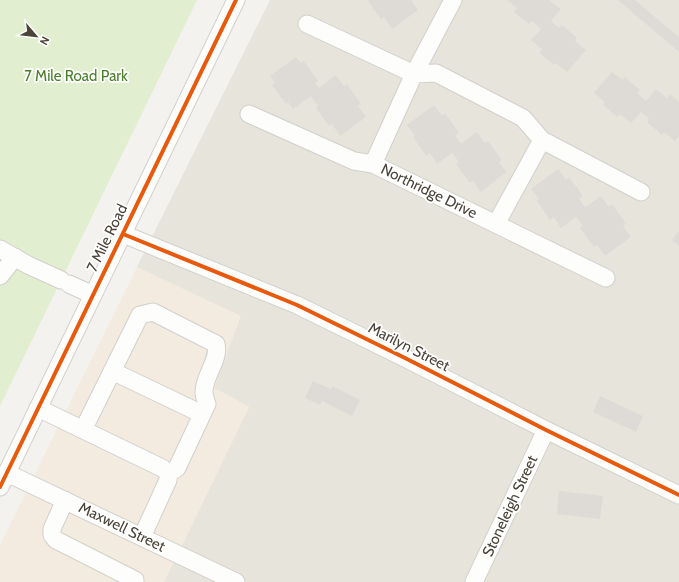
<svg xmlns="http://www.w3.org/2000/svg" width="679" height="582" viewBox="0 0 679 582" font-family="Cabin,sans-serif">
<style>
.residential{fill:#e7e4dc}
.commercial{fill:#f3ebdf}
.green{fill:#e1eecf}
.building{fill:#dedbd6}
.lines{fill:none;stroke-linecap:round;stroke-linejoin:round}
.minor-casing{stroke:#d2d0cb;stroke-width:19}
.minor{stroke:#fdfdfc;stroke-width:17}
.cycleway-casing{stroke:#fff;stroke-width:6}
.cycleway{stroke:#e8590c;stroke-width:4}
.labels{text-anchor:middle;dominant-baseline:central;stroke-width:3.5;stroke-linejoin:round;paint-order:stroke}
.park-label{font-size:15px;fill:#4a7f2a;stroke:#fff}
.street-label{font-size:15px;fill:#4b4439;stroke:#fff}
</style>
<rect width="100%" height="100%" fill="#f4f2ee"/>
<path class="residential" d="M270,0H679V582H164L249,407L214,388L137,267Z"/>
<path class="commercial" d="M137,267L241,316L214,388L249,407L164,582H0V545Z"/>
<path class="green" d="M0,0H197L0,406Z"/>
<path class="building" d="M369,0H411L418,10L392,29L384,17L381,19L368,1Z
M507,0H549L561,9L551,21L559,28L562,25L577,38L575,41L586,50L567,72L556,63L554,65L539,53L542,49L531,40L541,29L532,21L529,24L514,12L517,8Z
M618,0H635L679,37V52Z
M296,57L301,63L304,61L318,81L315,83L319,88L336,75L344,86L347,84L361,104L358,106L366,117L340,136L332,124L329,126L316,108L318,106L311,96L293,109L288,102L286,104L272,85L275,83L270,76Z
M612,72L622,80L625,77L640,90L637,93L646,101L656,89L667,98L670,94L679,102V136L675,141L664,132L662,135L647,122L649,119L641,112L631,123L620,114L617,117L603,105L605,102L594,93Z
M434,105L442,116L445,113L459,133L455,135L461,144L477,132L485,143L488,141L502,160L499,162L506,172L481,192L473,181L470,183L456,164L459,162L452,153L437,164L430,153L426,156L413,137L415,136L407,125Z
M558,169L566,180L569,177L583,196L579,199L585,207L601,196L609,207L612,204L626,224L623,226L631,237L605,256L597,245L594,247L580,228L583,226L576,217L561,228L554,217L550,220L537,201L539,199L531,189Z
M679,231V246L672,240Z
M313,381L331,389L332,386L360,400L352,416L322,401L320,405L305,398Z
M600,396L643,416L636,432L593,412Z
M559,491L603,496L600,519L557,514Z"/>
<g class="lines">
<defs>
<path id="minor" d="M307,24L414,74L436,73L523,118L542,140L641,192
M249,114L354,161L373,164L606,278
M373,164L414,74L453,0
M496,224L542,140
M123,234L297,305L405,358L546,430L679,495
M0,249L28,265L61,280
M0,276L15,257
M69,284L93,295
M112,371L202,414
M38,408L162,468L169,473L168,480L142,537
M83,430L140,315L153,312L216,344C220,360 204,375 204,392C204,396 206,401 207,404L177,468L169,473
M7,473L236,582
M0,487L236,0
M65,500L52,529V535L56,540L135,580V582
M474,582L546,430"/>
</defs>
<use href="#minor" class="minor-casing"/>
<use href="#minor" class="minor"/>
<defs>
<path id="cycleway" d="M123,234L297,305L405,358L546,430L679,495
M0,487L236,0"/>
</defs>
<use href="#cycleway" class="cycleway-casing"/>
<use href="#cycleway" class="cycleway"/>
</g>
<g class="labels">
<g class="park-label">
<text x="76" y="76">7 Mile Road Park</text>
</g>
<g class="street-label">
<text transform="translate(429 191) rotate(26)">Northridge Drive</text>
<text transform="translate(107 238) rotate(-64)">7 Mile Road</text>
<text transform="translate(409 347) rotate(27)">Marilyn Street</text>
<text transform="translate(510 506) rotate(-65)">Stoneleigh Street</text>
<text transform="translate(122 527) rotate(26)">Maxwell Street</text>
</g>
</g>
<g transform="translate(36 36) rotate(118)" stroke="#ffffff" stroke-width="3" paint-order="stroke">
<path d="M0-3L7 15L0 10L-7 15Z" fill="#4b4439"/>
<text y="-6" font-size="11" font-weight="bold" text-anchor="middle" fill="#4b4439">N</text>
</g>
</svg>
